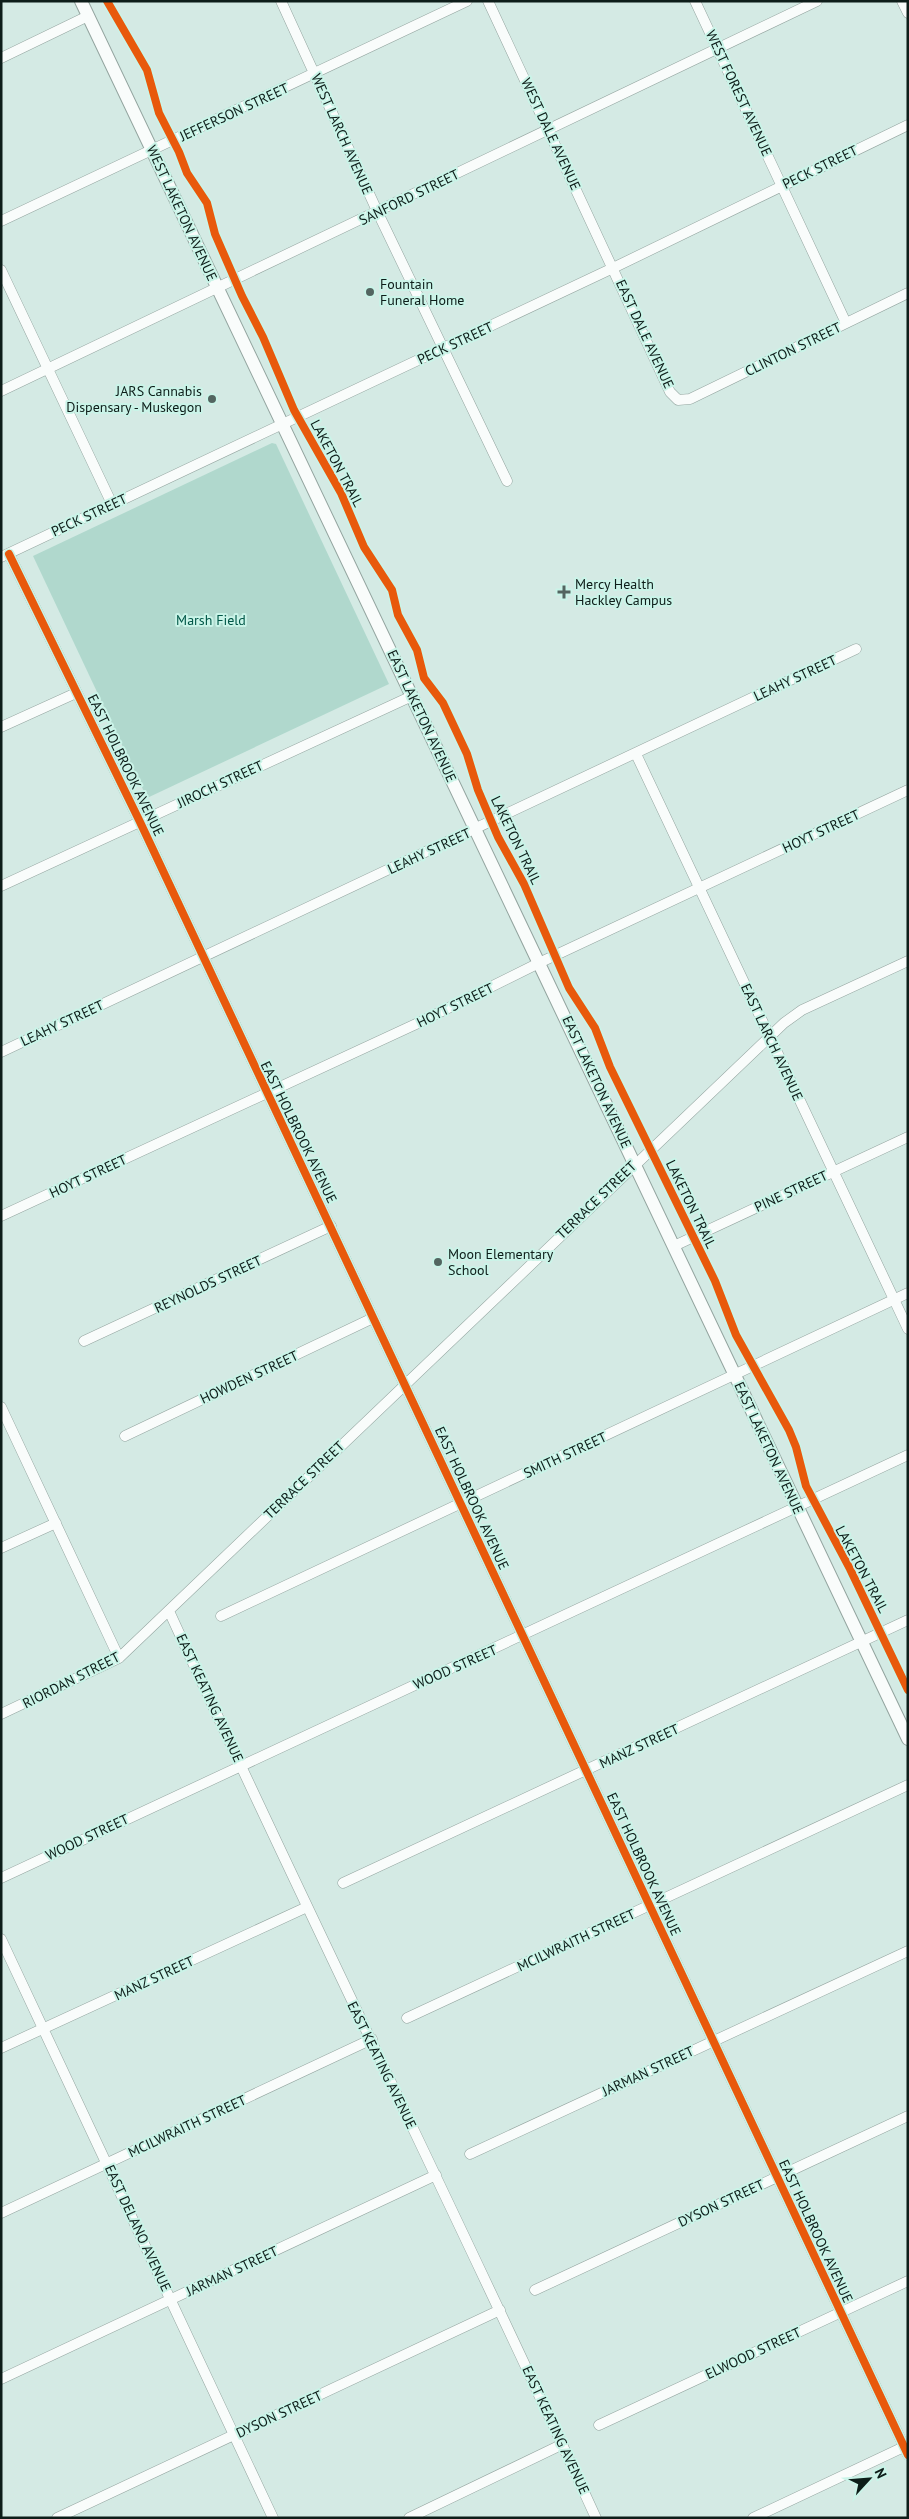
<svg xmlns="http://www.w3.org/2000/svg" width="909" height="2519" viewBox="0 0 909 2519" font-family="'PT Sans',sans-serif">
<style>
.green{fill:#b0d8cd}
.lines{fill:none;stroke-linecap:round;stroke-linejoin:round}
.minor-casing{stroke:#93a49f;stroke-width:11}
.major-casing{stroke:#93a49f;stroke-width:14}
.minor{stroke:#f9fcfb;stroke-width:10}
.major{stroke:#f9fcfb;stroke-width:12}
.cycleway-casing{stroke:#caf4e8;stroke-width:11}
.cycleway{stroke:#e8590c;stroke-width:8}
.poi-dot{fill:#536560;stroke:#caf4e8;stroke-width:2}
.labels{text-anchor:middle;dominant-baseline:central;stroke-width:4;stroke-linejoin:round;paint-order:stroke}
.street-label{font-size:14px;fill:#0d1d19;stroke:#caf4e8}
.poi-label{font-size:14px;fill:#0d1d19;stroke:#caf4e8;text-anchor:start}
.park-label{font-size:14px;fill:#015647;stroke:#caf4e8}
</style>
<rect width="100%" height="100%" fill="#d4eae4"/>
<path class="green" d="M272,443L276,444L389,684L147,798L33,556Z"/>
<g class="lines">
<defs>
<path id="minor" d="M281,1L378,213L507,481
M488,1L670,392L678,400L690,399L908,293
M695,1L846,323
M902,1L908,13
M1,58L88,16
M1,221L467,1
M1,270L112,504
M1,391L817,1
M9,554L140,822L908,2455
M1,557L613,268L908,125
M1,727L76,693
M636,754L908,1329
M1,886L412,696
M1,1052L856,649
M1,1216L416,1024L541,962L908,790
M674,1246L908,1137
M84,1341L331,1226
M1,1407L119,1658
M125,1436L373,1318
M1,1548L56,1523
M169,1611C308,1915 457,2214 596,2518
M221,1616L908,1293
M1,1714L119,1658L784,1023L802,1010L908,961
M1,1878C302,1735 606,1598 908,1455
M343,1883L908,1620
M1,1939L273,2518
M407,2018L908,1785
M1,2048L307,1907
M470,2154L908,1951
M1,2213L372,2039
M535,2290L908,2116
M1,2379L436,2175
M599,2425L908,2281
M57,2518L500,2310
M409,2518L563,2444
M753,2518L908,2445"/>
<path id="major" d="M81,1C356,581 635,1159 908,1739"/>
</defs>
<use href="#minor" class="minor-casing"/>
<use href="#major" class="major-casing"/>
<use href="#minor" class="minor"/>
<use href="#major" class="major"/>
<defs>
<path id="cycleway" d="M107,1L147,70L159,113L179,152L187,173L207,203L215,234L242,296L263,337L294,410L341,493L364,547L392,590L398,615L417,650L424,678L443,703L467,754L478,790L498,837L524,884L569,988L595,1028L610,1067L715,1281L736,1335L789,1430L796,1447L806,1486L850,1569L908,1690
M9,554L140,822L908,2455"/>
</defs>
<use href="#cycleway" class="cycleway-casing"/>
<use href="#cycleway" class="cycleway"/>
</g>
<g class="poi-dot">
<circle cx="370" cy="292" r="5"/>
<circle cx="212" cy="399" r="5"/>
<path d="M561.5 584.5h5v5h5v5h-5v5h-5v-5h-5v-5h5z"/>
<circle cx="438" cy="1262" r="5"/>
</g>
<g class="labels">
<g class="street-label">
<text transform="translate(739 93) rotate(65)">WEST FOREST AVENUE</text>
<text transform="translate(234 112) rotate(-25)">JEFFERSON STREET</text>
<text transform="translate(342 134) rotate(66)">WEST LARCH AVENUE</text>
<text transform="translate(551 134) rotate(65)">WEST DALE AVENUE</text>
<text transform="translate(820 167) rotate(-26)">PECK STREET</text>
<text transform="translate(409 197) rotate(-26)">SANFORD STREET</text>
<text transform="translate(182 213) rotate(65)">WEST LAKETON AVENUE</text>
<text transform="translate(645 334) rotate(65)">EAST DALE AVENUE</text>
<text transform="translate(455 343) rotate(-25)">PECK STREET</text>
<text transform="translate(793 349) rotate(-26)">CLINTON STREET</text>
<text transform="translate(337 463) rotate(62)">LAKETON TRAIL</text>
<text transform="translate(89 515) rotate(-25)">PECK STREET</text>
<text transform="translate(795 678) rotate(-25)">LEAHY STREET</text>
<text transform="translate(422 716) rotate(65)">EAST LAKETON AVENUE</text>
<text transform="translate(126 765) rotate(64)">EAST HOLBROOK AVENUE</text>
<text transform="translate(220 784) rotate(-25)">JIROCH STREET</text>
<text transform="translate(821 831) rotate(-25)">HOYT STREET</text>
<text transform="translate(516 840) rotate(64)">LAKETON TRAIL</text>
<text transform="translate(429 851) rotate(-25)">LEAHY STREET</text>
<text transform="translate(455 1005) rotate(-26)">HOYT STREET</text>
<text transform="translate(62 1023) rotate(-25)">LEAHY STREET</text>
<text transform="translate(772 1042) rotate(65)">EAST LARCH AVENUE</text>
<text transform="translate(597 1082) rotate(65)">EAST LAKETON AVENUE</text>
<text transform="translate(299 1132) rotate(64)">EAST HOLBROOK AVENUE</text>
<text transform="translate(88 1176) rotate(-25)">HOYT STREET</text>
<text transform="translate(791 1191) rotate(-25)">PINE STREET</text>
<text transform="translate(596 1200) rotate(-44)">TERRACE STREET</text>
<text transform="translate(691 1204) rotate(64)">LAKETON TRAIL</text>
<text transform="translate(208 1284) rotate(-25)">REYNOLDS STREET</text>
<text transform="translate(249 1377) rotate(-25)">HOWDEN STREET</text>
<text transform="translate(769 1448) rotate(65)">EAST LAKETON AVENUE</text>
<text transform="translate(565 1455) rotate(-25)">SMITH STREET</text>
<text transform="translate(304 1480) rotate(-44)">TERRACE STREET</text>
<text transform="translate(472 1498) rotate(65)">EAST HOLBROOK AVENUE</text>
<text transform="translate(862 1569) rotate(62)">LAKETON TRAIL</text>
<text transform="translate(455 1667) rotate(-24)">WOOD STREET</text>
<text transform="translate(71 1680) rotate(-27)">RIORDAN STREET</text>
<text transform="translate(210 1698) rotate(65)">EAST KEATING AVENUE</text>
<text transform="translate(639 1746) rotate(-25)">MANZ STREET</text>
<text transform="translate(87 1837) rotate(-25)">WOOD STREET</text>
<text transform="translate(644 1864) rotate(65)">EAST HOLBROOK AVENUE</text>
<text transform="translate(576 1940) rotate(-25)">MCILWRAITH STREET</text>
<text transform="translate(154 1978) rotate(-25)">MANZ STREET</text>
<text transform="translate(382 2065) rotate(64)">EAST KEATING AVENUE</text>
<text transform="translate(648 2071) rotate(-25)">JARMAN STREET</text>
<text transform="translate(187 2126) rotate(-25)">MCILWRAITH STREET</text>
<text transform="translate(721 2203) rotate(-25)">DYSON STREET</text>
<text transform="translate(138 2228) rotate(65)">EAST DELANO AVENUE</text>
<text transform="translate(816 2231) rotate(65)">EAST HOLBROOK AVENUE</text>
<text transform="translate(232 2271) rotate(-25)">JARMAN STREET</text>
<text transform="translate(753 2353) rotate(-25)">ELWOOD STREET</text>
<text transform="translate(279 2414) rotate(-25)">DYSON STREET</text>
<text transform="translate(556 2430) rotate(65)">EAST KEATING AVENUE</text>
</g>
<g class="poi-label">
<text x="380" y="284">Fountain<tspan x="380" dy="16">Funeral Home</tspan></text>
<text x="202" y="391" text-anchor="end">JARS Cannabis<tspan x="202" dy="16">Dispensary - Muskegon</tspan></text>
<text x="575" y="584">Mercy Health<tspan x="575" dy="16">Hackley Campus</tspan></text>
<text x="448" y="1254">Moon Elementary<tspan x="448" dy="16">School</tspan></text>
</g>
<g class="park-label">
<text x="211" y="620">Marsh Field</text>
</g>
</g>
<rect width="909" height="2519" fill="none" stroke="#0d1d19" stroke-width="5"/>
<g transform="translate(869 2479) rotate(64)" stroke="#caf4e8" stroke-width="4" paint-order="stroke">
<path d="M0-4L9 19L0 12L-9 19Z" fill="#0d1d19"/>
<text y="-8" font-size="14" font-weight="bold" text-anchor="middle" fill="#0d1d19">N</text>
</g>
</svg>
